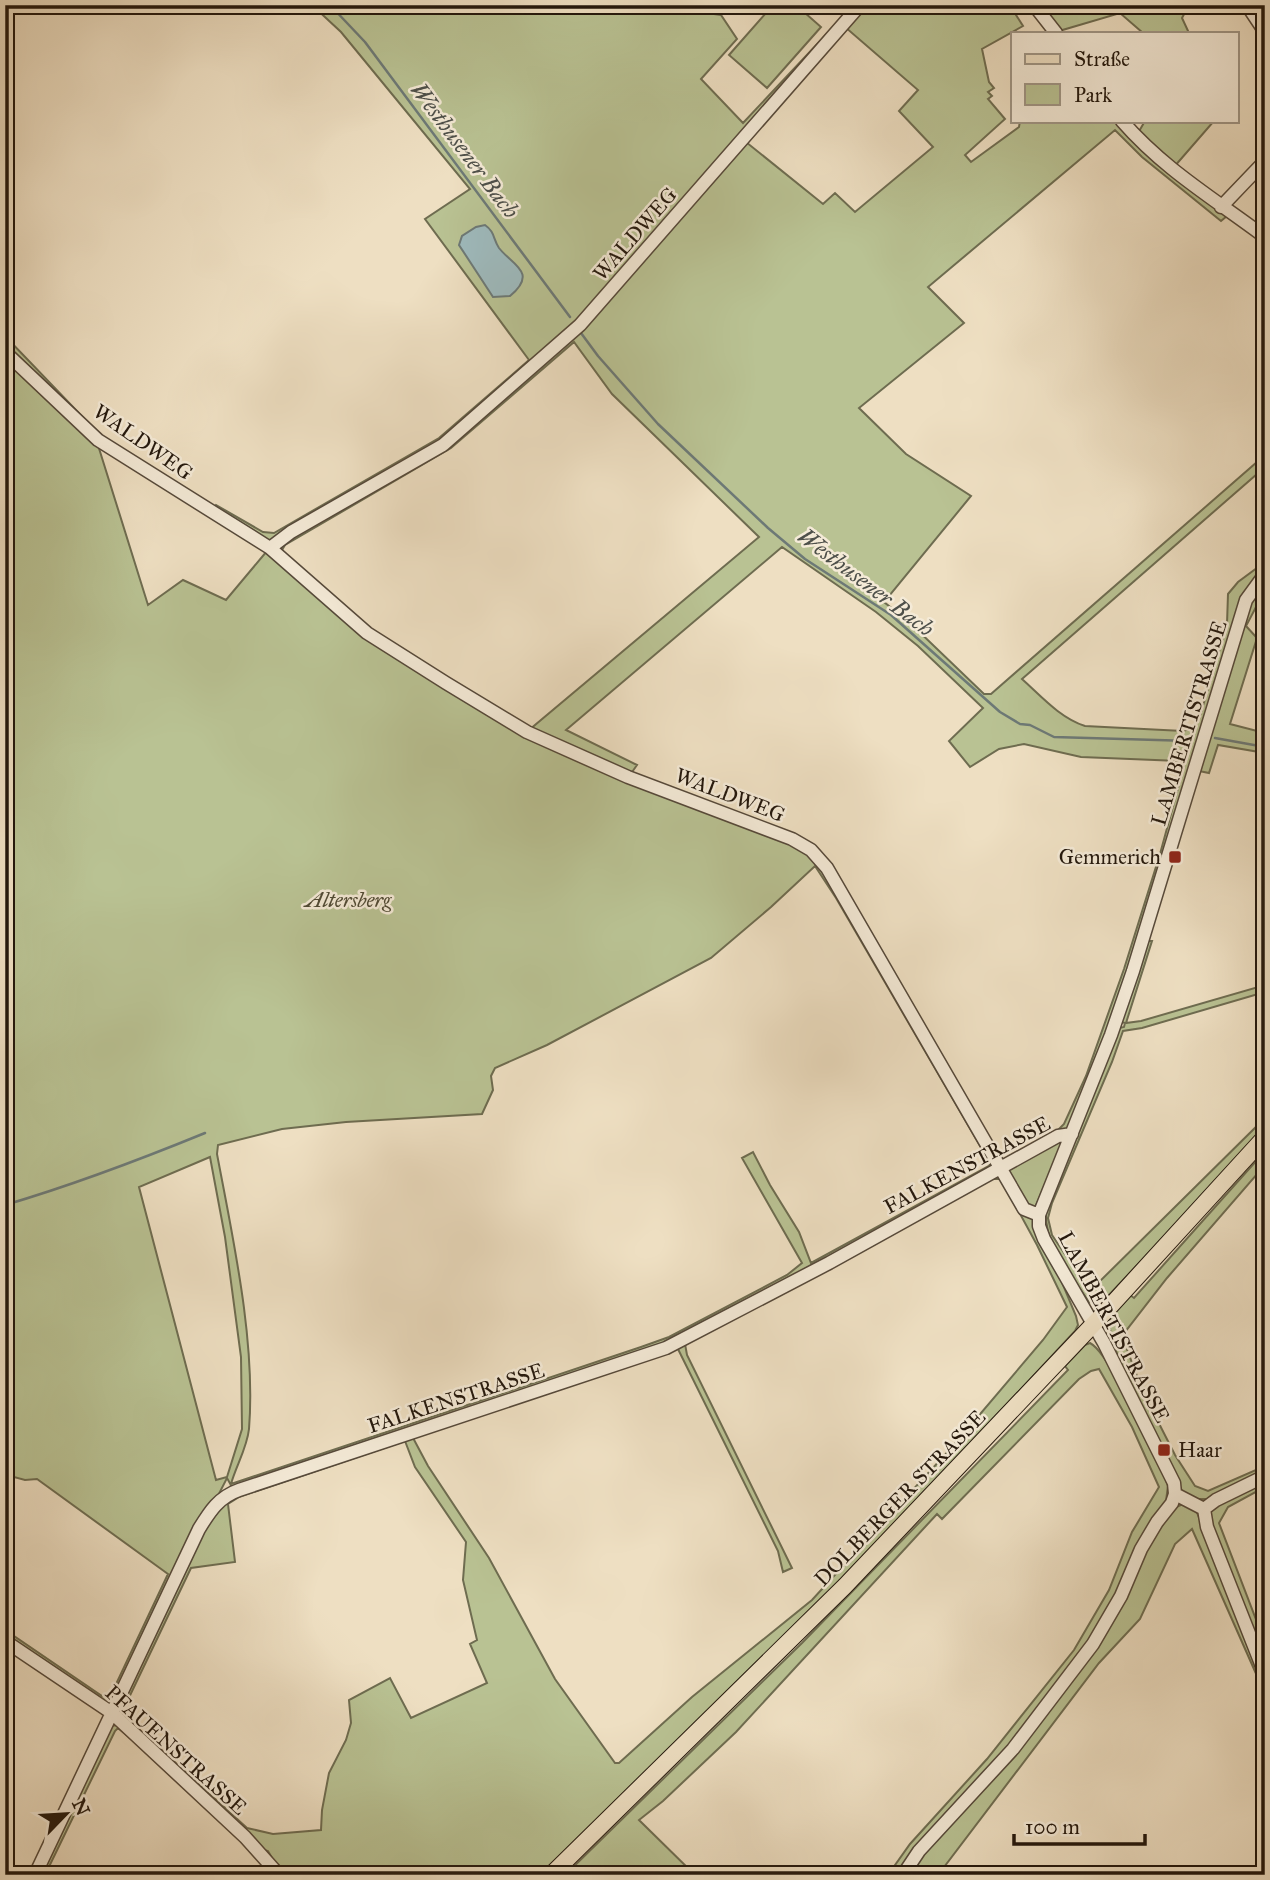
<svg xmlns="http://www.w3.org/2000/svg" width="1270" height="1880" viewBox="0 0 1270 1880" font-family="'IM FELL Great Primer',serif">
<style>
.green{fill:#b9c293;stroke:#6e6c50;stroke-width:2;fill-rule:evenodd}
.water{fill:#9ebabd;stroke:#6d7976;stroke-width:2}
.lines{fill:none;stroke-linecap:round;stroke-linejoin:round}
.stream{stroke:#6d7976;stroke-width:2.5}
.minor-casing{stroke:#56493a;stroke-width:15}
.major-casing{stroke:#23170c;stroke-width:18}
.minor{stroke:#f4ead7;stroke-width:12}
.major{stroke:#eedfc2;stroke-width:16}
.poi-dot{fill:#8f2418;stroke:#f4ead7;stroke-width:2.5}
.labels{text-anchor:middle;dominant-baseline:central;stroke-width:5;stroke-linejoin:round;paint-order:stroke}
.street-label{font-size:21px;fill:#23170c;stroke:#f4ead7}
.poi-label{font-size:21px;fill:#23170c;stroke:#f4ead7;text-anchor:end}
.park-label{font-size:21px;font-style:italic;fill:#504a34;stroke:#f4ead7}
.water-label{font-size:23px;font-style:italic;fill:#4e504a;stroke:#f4ead7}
</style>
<rect width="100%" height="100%" fill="#eedfc2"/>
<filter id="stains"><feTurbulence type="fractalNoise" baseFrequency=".00286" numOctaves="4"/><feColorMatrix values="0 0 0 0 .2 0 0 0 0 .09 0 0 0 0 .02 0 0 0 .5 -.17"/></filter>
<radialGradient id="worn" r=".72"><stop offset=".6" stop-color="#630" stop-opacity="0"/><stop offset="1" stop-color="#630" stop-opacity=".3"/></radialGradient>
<path class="green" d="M312,5H695L700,12L721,15L737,39L701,79L743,123L837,23L581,321L443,442L274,540L264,541L212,510L216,505L263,532L274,533L439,438L529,360L425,219L470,189L341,32Z
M773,5H796L821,27L767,88L729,55Z
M863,5H1030L1016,15L1023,26L982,49L989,82L994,88L988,92L992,96L988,99L1005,119L965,155L971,162L1019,127L1020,121H1118L1227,216L1221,221L1142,157L1115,130L928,287L964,323L859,408L906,454L971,496L884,602L909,622L984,694H991L1265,455V467L1022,679C1041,696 1060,718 1085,726L1183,731L1193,728L1199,719L1227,624L1228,594L1238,582L1265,562V569L1256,578L1185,786L1107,1035L1070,1128L1054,1134L1064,1124L1086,1076L1124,969L1160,854L1181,777L1179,761L1081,757L1024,744L999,749L970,767L949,741L983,708L918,646L876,612L782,547L566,730L637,765L630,775L808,851L825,871L992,1165L990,1170L663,1345L232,1487L227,1478L111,1704H107L5,1638V1630L102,1696L110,1697L168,1574L37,1479L25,1480L10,1476L5,1464V336L101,436L97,442L148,605L183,580L226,600L267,551L367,634L529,730L759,537L612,394L574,342L451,448L285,545L282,550L288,559L281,556L279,546L444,446L571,337L746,142L823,204L835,193L855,212L933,147L899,111L918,90L845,27ZM815,866L836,898L990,1163L989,1166L811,1263L799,1232L770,1185L753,1152L742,1158L802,1263L787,1275L669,1337L641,1347L231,1484C236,1466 247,1448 249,1429C256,1342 233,1239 217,1154L218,1145L282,1129L346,1122L482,1114L493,1090L491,1076L495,1068L547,1045L711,958L771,907ZM210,1157L225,1237L241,1357L242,1429L227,1477L216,1480L139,1187Z
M1038,5H1147L1154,12L1167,5H1189L1182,18L1189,33H1143L1120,13L1059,31Z
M1145,121H1214L1174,167L1138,133Z
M1265,582V590L1246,626L1257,638L1230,724L1265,733V753L1218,745L1209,773L1199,771L1239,630L1255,594Z
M1147,941H1152L1126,1023L1141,1021L1265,985V992L1142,1028L1123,1031L1112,1062L1052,1203L1048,1218L1052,1235L1090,1291L1265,1118V1129L1108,1296L1096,1303L1089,1302C1069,1273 1043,1244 1046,1208L1119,1028L1124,1027L1125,1023L1121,1022Z
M1064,1140L1035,1208L1031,1209L1007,1174L1009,1165Z
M1265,1151V1165L1167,1278L1122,1336L1143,1392L1175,1455L1195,1486L1208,1491L1265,1466V1473L1214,1499H1197L1182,1491C1169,1461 1104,1346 1110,1320C1113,1311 1124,1302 1130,1295L1134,1298Z
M996,1176L1000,1178L1022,1210L1033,1219L1040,1241L1061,1280L1076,1316L1078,1325L1075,1331L842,1582L544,1875H282L268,1851L261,1849L123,1721L118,1712L120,1704L202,1530L219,1505L237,1494L412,1436L428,1466L489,1558L555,1679L615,1763H619L692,1697L812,1600L953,1446L1043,1340L1067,1307L1037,1245L1001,1179H989L685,1344L687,1355L792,1568L783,1572L778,1551L677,1347L588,1379V1377L684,1344L687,1339L834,1263L990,1177ZM405,1441L415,1467L466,1542L463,1580L477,1640L470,1644L487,1683L411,1718L390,1678L349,1700L351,1723L346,1740L329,1773L322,1810L321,1830L273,1834L247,1828L134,1725L125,1716L123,1710L191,1568L235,1562L228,1504L239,1497Z
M1090,1343C1110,1353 1151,1447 1163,1472L1168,1486L1166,1501C1142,1548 1119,1598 1089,1642C1031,1724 964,1799 898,1875H888L910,1844L987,1759L1074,1650L1109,1590L1132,1532L1159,1487L1132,1427L1099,1369L1091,1371L1079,1379L942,1519L937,1514L736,1732L663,1801L639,1820L695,1875H565L802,1643L1068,1370L1065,1366L1085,1345Z
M1265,1479V1487L1228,1507L1219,1523L1265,1643V1669L1209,1524L1210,1511L1219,1503Z
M1183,1504L1196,1510L1256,1657L1265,1681V1694L1192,1529L1175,1544L1140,1619L1099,1663L938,1875H908L923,1854L1072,1677L1144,1552L1174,1508Z
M118,1725L136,1743L118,1728L115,1731L45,1875H37L110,1726Z"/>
<path class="water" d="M485,225C495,232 493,239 499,248C511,264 539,272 510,296L493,297L459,245L462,236L476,227Z"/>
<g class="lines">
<path class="stream" d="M330,5L365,42L570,317
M581,333L598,356L658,424L768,528L805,559L891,615L1000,712L1020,724L1030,725L1054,737L1191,741
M1215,738L1265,747
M5,1205C73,1185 139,1160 205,1133"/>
<defs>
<path id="minor" d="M1034,5L1056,33
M1247,5L1265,32
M1122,121C1165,170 1213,198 1265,237
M1221,207L1265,161
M5,352L98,440L270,548L367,633L446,683L527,732L628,777L792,839L811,850L827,868L1024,1209L1039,1215
M270,548L291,532L443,445L580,325L860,5
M1175,1494L1204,1509
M1204,1509L1207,1527L1265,1674
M1204,1509L1216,1500L1265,1476
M5,1641L112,1713L245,1837L279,1875
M35,1875L199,1529C210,1511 219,1497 239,1490L666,1348L829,1263L1058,1136L1072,1134
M903,1875L919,1851L1013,1749L1093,1644L1121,1596L1141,1549L1157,1522L1172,1503L1175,1494L1174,1483L1104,1343L1044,1239L1039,1226V1215L1111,1035L1133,971L1246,600L1265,574"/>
<path id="major" d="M551,1875L845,1586L1105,1312L1265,1137"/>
</defs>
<use href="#minor" class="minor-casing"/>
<use href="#major" class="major-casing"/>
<use href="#minor" class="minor"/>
<use href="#major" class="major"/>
</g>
<g class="poi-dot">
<rect x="1168" y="850" width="14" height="14" rx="3.5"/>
<rect x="1157" y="1443" width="14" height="14" rx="3.5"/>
</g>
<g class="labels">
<g class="street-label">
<text transform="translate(635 234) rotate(-49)">WALDWEG</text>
<text transform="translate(143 442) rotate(35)">WALDWEG</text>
<text transform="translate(1189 723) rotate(-73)">LAMBERTISTRASSE</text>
<text transform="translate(730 795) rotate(21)">WALDWEG</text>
<text transform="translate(967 1165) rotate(-28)">FALKENSTRASSE</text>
<text transform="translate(1114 1327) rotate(62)">LAMBERTISTRASSE</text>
<text transform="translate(456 1398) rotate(-18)">FALKENSTRASSE</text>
<text transform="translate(900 1498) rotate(-46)">DOLBERGER STRASSE</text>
<text transform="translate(176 1750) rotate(42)">PFAUENSTRASSE</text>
</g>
<g class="poi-label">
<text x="1161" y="857">Gemmerich</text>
<text x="1178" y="1450" text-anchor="start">Haar</text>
</g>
<g class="park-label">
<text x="348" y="900">Altersberg</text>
</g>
<g class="water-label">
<text transform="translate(465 150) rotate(53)">Westhusener Bach</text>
<text transform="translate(866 582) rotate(37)">Westhusener Bach</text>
</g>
</g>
<rect width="1270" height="1880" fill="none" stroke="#eedfc2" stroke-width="28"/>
<rect x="7" y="7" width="1256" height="1866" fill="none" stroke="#23170c" stroke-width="3.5"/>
<rect x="14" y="14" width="1242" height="1852" fill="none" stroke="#23170c" stroke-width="2"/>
<rect x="1011" y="32" width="228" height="91" fill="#f4ead7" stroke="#a09686" stroke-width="2"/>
<rect x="1025" y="54" width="35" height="10" fill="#eedfc2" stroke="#a09686" stroke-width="2"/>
<text x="1074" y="66" font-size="21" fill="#23170c">Straße</text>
<rect x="1025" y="84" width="35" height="21" fill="#b9c293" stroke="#a09686" stroke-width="2"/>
<text x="1074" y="102" font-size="21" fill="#23170c">Park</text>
<g transform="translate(66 1814) rotate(65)" stroke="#f4ead7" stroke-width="5" paint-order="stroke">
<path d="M0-5L12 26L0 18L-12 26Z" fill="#23170c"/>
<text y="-10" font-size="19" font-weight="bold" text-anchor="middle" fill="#23170c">N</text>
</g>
<path d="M1014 1834v10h131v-10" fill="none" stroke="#23170c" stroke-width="3.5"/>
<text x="1025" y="1834" font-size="21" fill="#23170c" stroke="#f4ead7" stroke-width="5" paint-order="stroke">100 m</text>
<rect width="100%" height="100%" filter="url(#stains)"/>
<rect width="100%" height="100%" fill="url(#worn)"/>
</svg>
